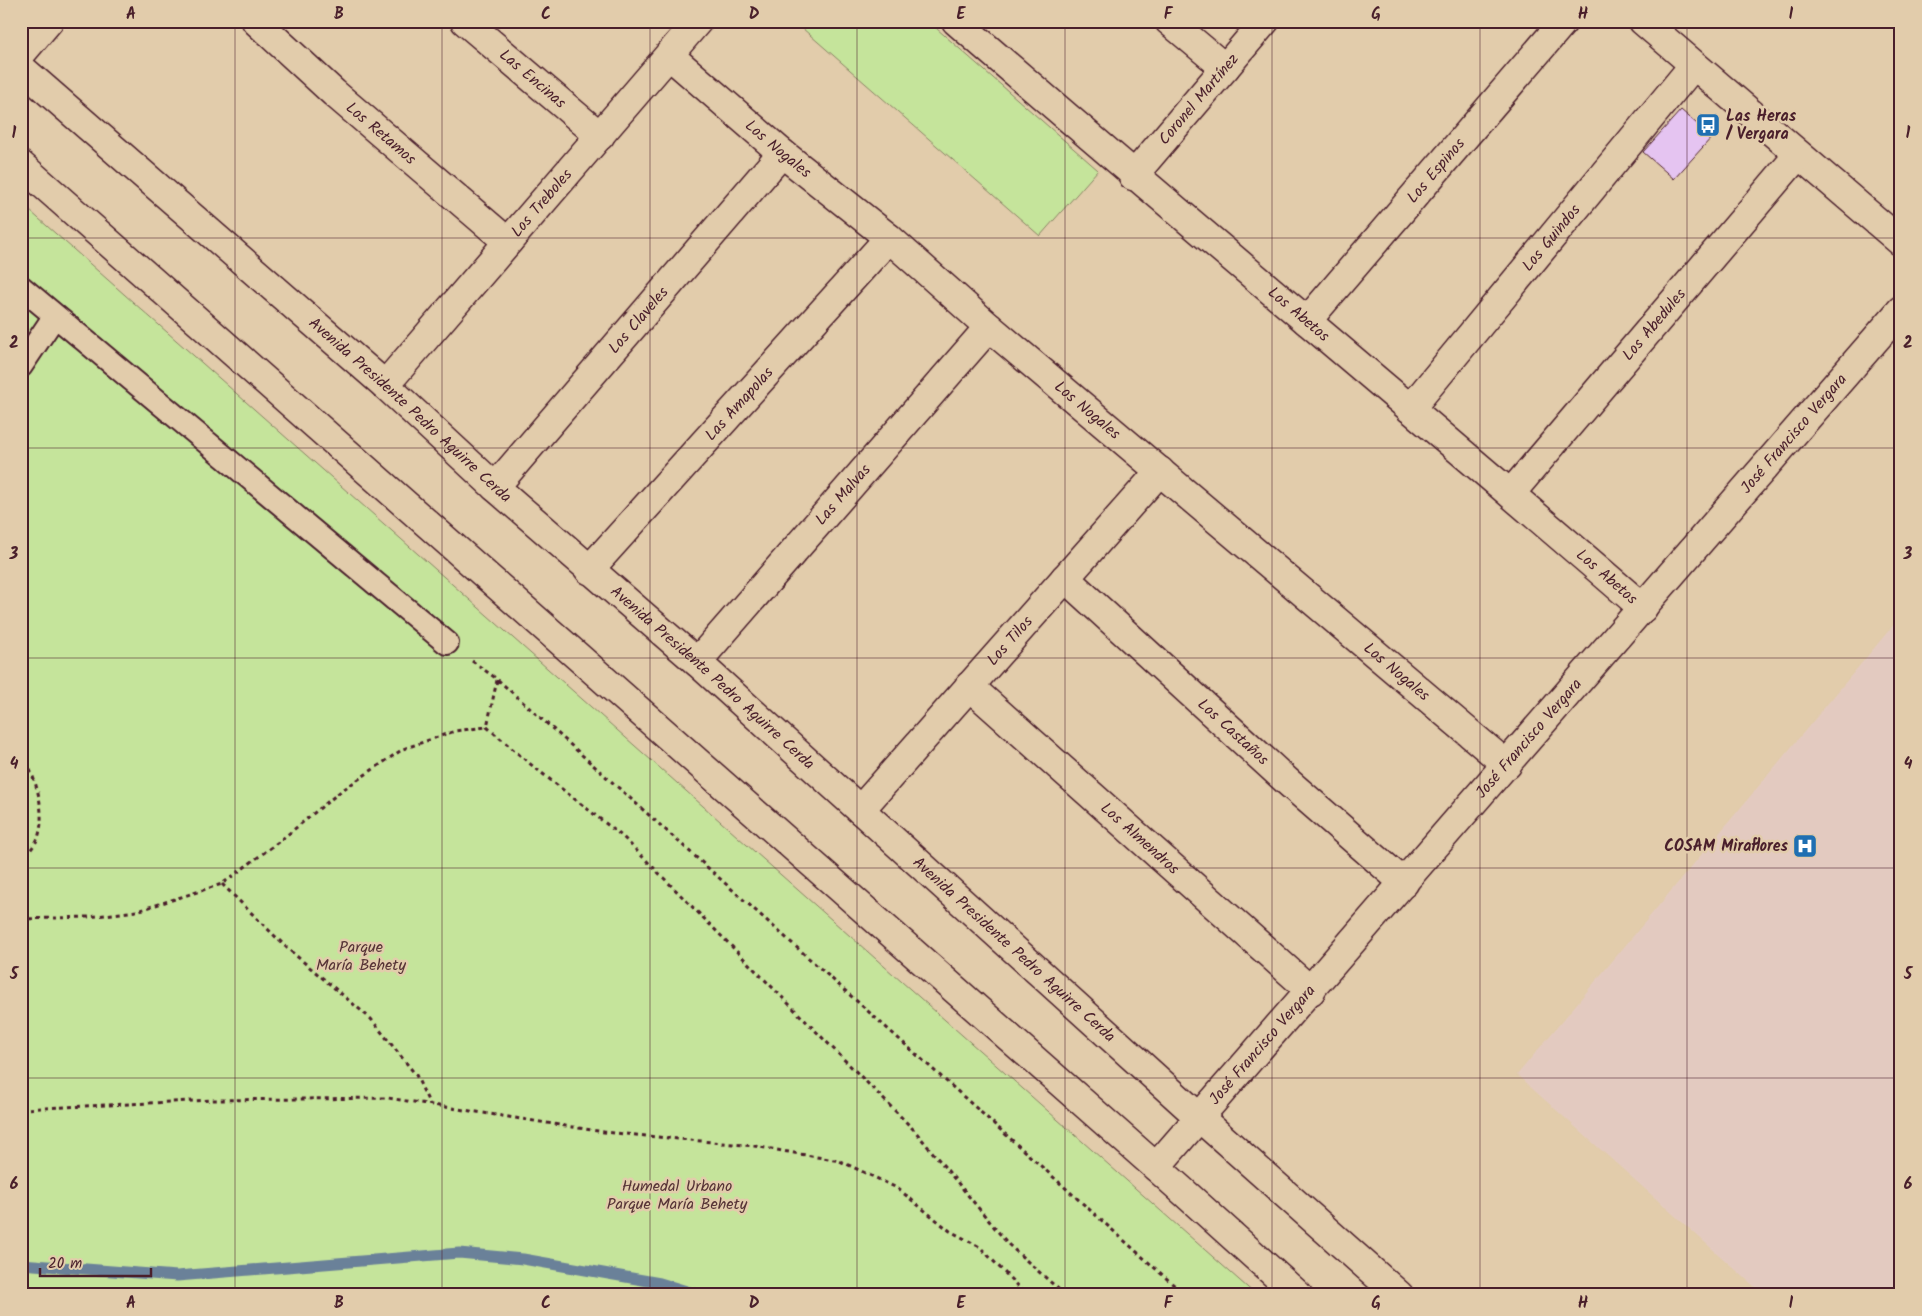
<svg xmlns="http://www.w3.org/2000/svg" width="1922" height="1316" viewBox="0 0 1922 1316" font-family="Kalam,sans-serif">
<style>
.built{fill:#e3cac0}
.green{fill:#c5e49b;stroke:#888263}
.lines{fill:none;stroke-linecap:round;stroke-linejoin:round}
.stream{stroke:#6b8199;stroke-width:11}
.building{fill:#e5c4f1;stroke:#4a1f2b}
.lane-casing{stroke:#4a1f2b;stroke-width:26}
.street-casing{stroke:#4a1f2b;stroke-width:31}
.secondary-casing{stroke:#4a1f2b;stroke-width:31}
.path{stroke:#4a1f2b;stroke-width:3;stroke-dasharray:4 4;stroke-linecap:butt}
.lane{stroke:#e2ccab;stroke-width:22}
.street{stroke:#e2ccab;stroke-width:28}
.secondary{stroke:#e2ccab;stroke-width:28}
.grid{fill:none;stroke:#4a1f2b;stroke-width:1;stroke-opacity:0.55}
.labels{text-anchor:middle;dominant-baseline:central;stroke-width:5;stroke-linejoin:round;paint-order:stroke}
.street-label{font-size:16px;fill:#4a1f2b;stroke:#e2ccab}
.poi-label{font-size:16px;font-weight:bold;fill:#4a1f2b;stroke:#e2ccab;text-anchor:start}
.park-label{font-size:16px;fill:#563336;stroke:#e2ccab}
.neatline{fill:none;stroke:#4a1f2b;stroke-width:2}
.grid-label{font-size:16px;text-anchor:middle;font-weight:bold;fill:#4a1f2b}
</style>
<rect width="100%" height="100%" fill="#e2ccab"/>
<filter id="ink" filterUnits="userSpaceOnUse"><feTurbulence type="fractalNoise" baseFrequency=".02" numOctaves="2"/><feDisplacementMap in="SourceGraphic" scale="10" xChannelSelector="R" yChannelSelector="G"/><feConvolveMatrix kernelMatrix="1 2 1 2 8 2 1 2 1" color-interpolation-filters="sRGB"/></filter>
<g filter="url(#ink)">
<path class="built" d="M1901,616V1295H1764L1517,1075Z"/>
<path class="green" d="M794,21H928L1098,170L1040,236Z
M21,203L1256,1295H21Z"/>
<g class="lines">
<path class="stream" d="M21,1264L177,1276L459,1253L523,1259L660,1283L700,1295"/>
</g>
<path class="building" d="M1681,110L1712,137L1674,179L1643,152Z"/>
<g class="lines">
<defs>
<path id="lane" d="M21,287L447,643
M21,366L54,317"/>
<g id="street">
<path id="s1" d="M256,21L334,93L508,242"/>
<path id="s2" d="M465,21L600,136"/>
<path id="s3" d="M956,21C1183,219 1415,410 1643,608"/>
<path d="M1169,21L1225,68"/>
<path d="M1643,21L1901,242"/>
<path d="M21,54L49,21"/>
<path id="s4" d="M669,55L782,153L889,238L989,327L1507,765"/>
<path id="s5" d="M1133,176L1265,21"/>
<path id="s6" d="M1307,321L1564,21"/>
<path id="s7" d="M385,385L698,21"/>
<path id="s8" d="M1410,409L1693,66"/>
<path id="s9" d="M495,487L782,153"/>
<path id="s10" d="M1511,493L1798,155"/>
<path id="s11" d="M589,570L889,238"/>
<path id="s12" d="M1065,578L1288,782L1404,883"/>
<path id="s13" d="M697,662L989,327"/>
<path id="s14" d="M969,686L1311,991"/>
<path id="s15" d="M860,810L1160,471"/>
<path id="s16" d="M1156,1167L1901,310"/>
</g>
<g id="secondary">
<path id="s17" d="M21,68L385,385L495,487L697,662L1200,1118L1399,1295"/>
<path d="M21,165L1156,1167L1298,1295"/>
</g>
</defs>
<use href="#lane" class="lane-casing"/>
<use href="#street" class="street-casing"/>
<use href="#secondary" class="secondary-casing"/>
<path class="path" d="M472,661L497,679L1185,1295
M497,680L487,727L529,763L623,837L915,1131L1009,1245L1065,1295
M21,756C37,774 48,820 36,842C32,849 26,855 21,861
M222,884L287,948L371,1019L416,1075L430,1105
M21,919L88,917L137,911L222,884L281,840L341,791L403,749L455,731L487,727
M21,1109L214,1100L388,1098L604,1132L754,1146L840,1161L897,1188L950,1231L980,1247L1026,1295"/>
<use href="#lane" class="lane"/>
<use href="#street" class="street"/>
<use href="#secondary" class="secondary"/>
</g>
</g>
<path class="grid" d="M235,21V1295M442,21V1295M650,21V1295M857,21V1295M1065,21V1295M1272,21V1295M1480,21V1295M1687,21V1295M21,238H1901M21,448H1901M21,658H1901M21,868H1901M21,1078H1901"/>
<defs>
<symbol id="bus-square" viewBox="-11 -11 22 22"><rect x="-9" y="-9" width="18" height="18" rx="4" fill="#1f6fb2" stroke="#e2ccab"/><path d="M-5-6H5V4H4V6H2V4H-2V6H-4V4H-5ZM-3.5-4V0h7V-4ZM-3.5 1.2v1.5H-2V1.2ZM2 1.2v1.5H3.5V1.2Z" fill="#fff"/></symbol>
<symbol id="hospital-square" viewBox="-11 -11 22 22"><rect x="-9" y="-9" width="18" height="18" rx="4" fill="#1f6fb2" stroke="#e2ccab"/><path d="M-5-5h3v3.5h4V-5h3V5h-3V1.5h-4V5h-3Z" fill="#fff"/></symbol>
</defs>
<g fill-rule="evenodd">
<use href="#bus-square" x="1694" y="111" width="28" height="28"/>
<use href="#hospital-square" x="1791" y="832" width="28" height="28"/>
</g>
<g class="labels">
<g class="street-label">
<text stroke="none"><textPath href="#s2" startOffset="89">Las Encinas</textPath></text>
<text stroke="none"><textPath href="#s5" startOffset="101">Coronel Martínez</textPath></text>
<text stroke="none"><textPath href="#s1" startOffset="168">Los Retamos</textPath></text>
<text stroke="none"><textPath href="#s4" startOffset="144">Los Nogales</textPath></text>
<text stroke="none"><textPath href="#s6" startOffset="198">Los Espinos</textPath></text>
<text stroke="none"><textPath href="#s7" startOffset="240">Los Treboles</textPath></text>
<text stroke="none"><textPath href="#s8" startOffset="222">Los Guindos</textPath></text>
<text stroke="none"><textPath href="#s3" startOffset="451">Los Abetos</textPath></text>
<text stroke="none"><textPath href="#s9" startOffset="220">Los Claveles</textPath></text>
<text stroke="none"><textPath href="#s10" startOffset="221">Los Abedules</textPath></text>
<text stroke="none"><textPath href="#s11" startOffset="224">Las Amapolas</textPath></text>
<text stroke="none"><textPath href="#s17" startOffset="518">Avenida Presidente Pedro Aguirre Cerda</textPath></text>
<text stroke="none"><textPath href="#s4" startOffset="549">Los Nogales</textPath></text>
<text stroke="none"><textPath href="#s16" startOffset="972">José Francisco Vergara</textPath></text>
<text stroke="none"><textPath href="#s13" startOffset="222">Las Malvas</textPath></text>
<text stroke="none"><textPath href="#s3" startOffset="856">Los Abetos</textPath></text>
<text stroke="none"><textPath href="#s15" startOffset="226">Los Tilos</textPath></text>
<text stroke="none"><textPath href="#s4" startOffset="954">Los Nogales</textPath></text>
<text stroke="none"><textPath href="#s17" startOffset="922">Avenida Presidente Pedro Aguirre Cerda</textPath></text>
<text stroke="none"><textPath href="#s12" startOffset="228">Los Castaños</textPath></text>
<text stroke="none"><textPath href="#s16" startOffset="568">José Francisco Vergara</textPath></text>
<text stroke="none"><textPath href="#s14" startOffset="229">Los Almendros</textPath></text>
<text stroke="none"><textPath href="#s17" startOffset="1328">Avenida Presidente Pedro Aguirre Cerda</textPath></text>
<text stroke="none"><textPath href="#s16" startOffset="162">José Francisco Vergara</textPath></text>
</g>
<g class="poi-label">
<text x="1726" y="116">Las Heras<tspan x="1726" dy="18">/ Vergara</tspan></text>
<text x="1788" y="846" text-anchor="end">COSAM Miraflores</text>
</g>
<g class="park-label">
<text x="361" y="947">Parque<tspan x="361" dy="18">María Behety</tspan></text>
<text x="677" y="1186">Humedal Urbano<tspan x="677" dy="18">Parque María Behety</tspan></text>
</g>
</g>
<rect width="1922" height="1316" fill="none" stroke="#e2ccab" stroke-width="55"/>
<path d="M40 1268v8h111v-8" fill="none" stroke="#4a1f2b" stroke-width="2.5"/>
<text x="48" y="1268" font-size="15" fill="#4a1f2b" stroke="#e2ccab" stroke-width="4" paint-order="stroke">20 m</text>
<rect x="28" y="28" width="1866" height="1260" class="neatline"/>
<g class="grid-label">
<text x="131" y="19">A</text>
<text x="339" y="19">B</text>
<text x="546" y="19">C</text>
<text x="754" y="19">D</text>
<text x="961" y="19">E</text>
<text x="1168" y="19">F</text>
<text x="1376" y="19">G</text>
<text x="1583" y="19">H</text>
<text x="1791" y="19">I</text>
<text x="14" y="138">1</text>
<text x="1908" y="138">1</text>
<text x="14" y="348">2</text>
<text x="1908" y="348">2</text>
<text x="14" y="559">3</text>
<text x="1908" y="559">3</text>
<text x="14" y="769">4</text>
<text x="1908" y="769">4</text>
<text x="14" y="979">5</text>
<text x="1908" y="979">5</text>
<text x="14" y="1189">6</text>
<text x="1908" y="1189">6</text>
<text x="131" y="1308">A</text>
<text x="339" y="1308">B</text>
<text x="546" y="1308">C</text>
<text x="754" y="1308">D</text>
<text x="961" y="1308">E</text>
<text x="1168" y="1308">F</text>
<text x="1376" y="1308">G</text>
<text x="1583" y="1308">H</text>
<text x="1791" y="1308">I</text>
</g>
</svg>
